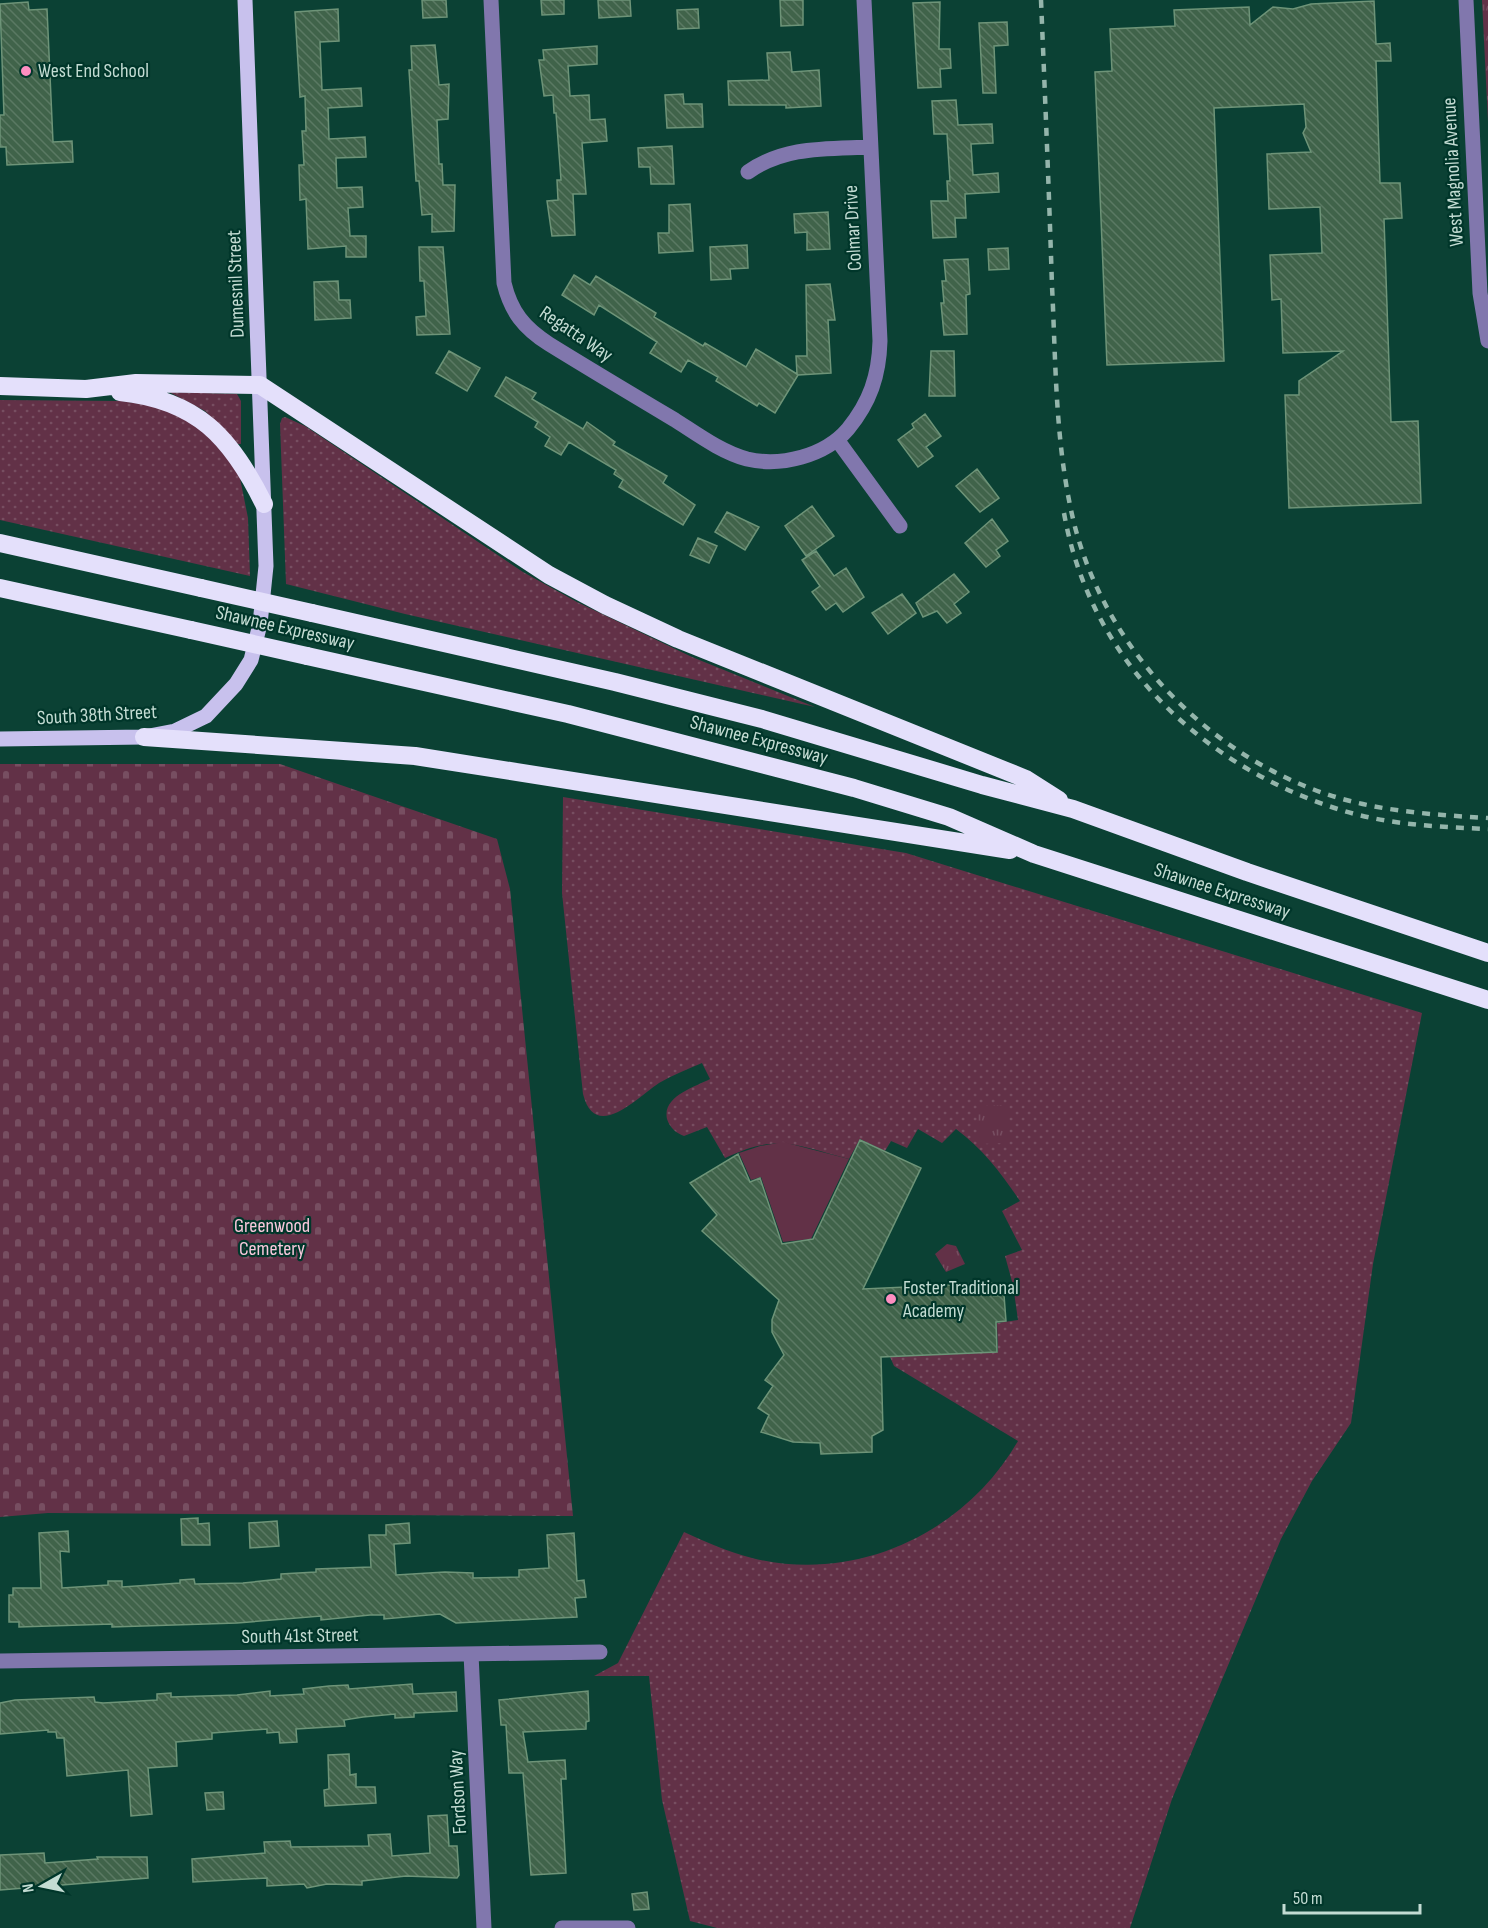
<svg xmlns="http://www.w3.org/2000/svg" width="1488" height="1928" viewBox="0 0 1488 1928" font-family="'Sofia Sans Condensed',sans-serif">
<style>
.grass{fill:url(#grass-dots)}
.cemetery{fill:url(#cemetery-stones)}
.park{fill:url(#park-tufts)}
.garden{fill:#623147}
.building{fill:url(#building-back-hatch);stroke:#6e9478;stroke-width:1.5}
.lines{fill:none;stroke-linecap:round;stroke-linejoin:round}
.minor{stroke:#8177ad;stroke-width:15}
.major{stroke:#c8c1ed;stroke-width:15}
.highway{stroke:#e4e0fb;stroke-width:18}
.rail{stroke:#94b5ab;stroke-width:4.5;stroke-dasharray:8 8;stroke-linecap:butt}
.highway-bridge{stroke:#e4e0fb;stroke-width:18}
.poi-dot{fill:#fd8ec0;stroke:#00362a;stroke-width:2}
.labels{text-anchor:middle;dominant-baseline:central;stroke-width:4.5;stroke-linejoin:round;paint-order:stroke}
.poi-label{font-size:20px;fill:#c3dcd3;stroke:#00362a;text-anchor:start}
.street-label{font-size:20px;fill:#c3dcd3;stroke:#00362a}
.park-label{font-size:20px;fill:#f9c8dc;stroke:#00362a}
</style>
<defs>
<pattern id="grass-dots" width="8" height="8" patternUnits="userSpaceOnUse" patternTransform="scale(1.5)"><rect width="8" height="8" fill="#623147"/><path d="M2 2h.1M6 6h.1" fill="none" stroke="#774e61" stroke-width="1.8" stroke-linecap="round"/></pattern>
<pattern id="cemetery-stones" width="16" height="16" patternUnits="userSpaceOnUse" patternTransform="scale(1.5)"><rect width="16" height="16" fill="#623147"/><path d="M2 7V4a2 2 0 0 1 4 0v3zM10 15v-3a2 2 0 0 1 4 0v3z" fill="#774e61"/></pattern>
<pattern id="park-tufts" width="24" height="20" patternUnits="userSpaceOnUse" patternTransform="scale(1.5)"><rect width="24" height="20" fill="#623147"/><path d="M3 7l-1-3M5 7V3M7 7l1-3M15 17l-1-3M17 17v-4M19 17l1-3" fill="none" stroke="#774e61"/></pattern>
<pattern id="building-back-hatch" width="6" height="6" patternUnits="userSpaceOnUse" patternTransform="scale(1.5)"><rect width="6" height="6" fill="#40634a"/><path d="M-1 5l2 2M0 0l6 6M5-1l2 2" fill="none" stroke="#5a7963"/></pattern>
</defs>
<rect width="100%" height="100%" fill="#0b4134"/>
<path class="grass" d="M169,392L237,394L241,401V444H238L205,411Z
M0,400L122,401L161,407L200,427L229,460L240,478L248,518L250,576L0,520Z
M285,417L305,426L523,572L577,602L692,657L815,707L405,614L286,584L280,424L282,418Z
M563,797L906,853L1422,1013L1373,1264L1351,1423L1312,1481L1281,1539L1172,1799L1130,1928H717L690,1921L662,1800L649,1676H594L618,1663L684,1532C706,1542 728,1552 752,1558C856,1584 965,1533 1018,1441L894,1366L890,1357L998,1352L997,1323L1018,1320L1013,1285L1005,1256L1022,1250L1002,1211L1020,1201C1001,1173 983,1149 956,1129L942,1143L918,1129L907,1148L891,1141L885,1151L860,1139L849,1159C795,1145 778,1133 725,1158L707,1127L684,1136C676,1133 670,1128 667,1119C662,1096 695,1087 710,1079L702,1063C688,1069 673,1075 659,1083C638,1097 595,1143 583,1094L562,893Z"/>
<path class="cemetery" d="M0,764H280L497,839L510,889L573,1516L48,1513L0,1517Z"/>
<path class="park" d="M1482,0H1488V122Z
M1007,1105L1009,1143L978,1144L977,1106Z
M947,1244L956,1246L965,1264L946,1272L935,1254Z"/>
<path class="garden" d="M783,1142L849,1159L811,1239L783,1242L761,1177L751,1180L739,1153L760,1146Z"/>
<path class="building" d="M422,0H446L447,17L423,18Z
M541,0H564V14L542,15Z
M598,0H630L631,16L599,18Z
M780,0H803V25L781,26Z
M1374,1L1376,44L1390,43L1391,61H1376L1380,183H1400L1402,218L1384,219L1391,422L1418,421L1421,503L1289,508L1285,395H1299V381L1343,351L1283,353L1281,299L1272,300L1270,255L1322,253L1320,207L1269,209L1267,154L1311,152L1303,133L1306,127L1304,104L1214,108L1224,361L1107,365L1095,72L1112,71L1110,29L1175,26L1174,10L1249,7L1250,25L1273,7L1293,9L1311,4Z
M28,2L29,10L47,9L53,142L72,141L73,162L7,165L6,147H0V115H4L0,4Z
M940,2L939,49H950L951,68L940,69L941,87L918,88L913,3Z
M338,9L339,41L320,42L322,90L361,88L362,106L328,108L329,139L365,137L366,157L336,158L337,188L362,187L363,207L348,208L350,236H366V257H346V246L308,249L306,199L300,200L299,165H304L302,131H306L305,96L300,97L295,12Z
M698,9L699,28L678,29L677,10Z
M1007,22L1008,45L994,46L996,93H983L979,23Z
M435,45L439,85L449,84L448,119L437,120L439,164H442L443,185H455L454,231L432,232V214L422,215L419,181H416L409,70H412L411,46Z
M597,46V64L568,66L570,96L589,95L590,120L605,119L607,141L582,143L586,194H573L575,235L552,236L547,201L558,200L557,180H561L556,113H554L553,95L544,96L539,60H544L543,50Z
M790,52L792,72L819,70L821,106L786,108V105H729L728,81L769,80L767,53Z
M683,94L684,104H702L703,127L667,128L665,95Z
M956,100L958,125L992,124L993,143L971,144L973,175L998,173L999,192L965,194L966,218H955L956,237L933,238L931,201H948L947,181H950L947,134H934L932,101Z
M672,146L674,184H651L650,167H639L638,148Z
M690,204L693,251L659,253L658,233H669V205Z
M828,212L830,249L807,250V232L795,233L794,214Z
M747,245L748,268L730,269L731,279L711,280L710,247Z
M419,247H443L450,334L417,335L416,317L426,316L424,281H420Z
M1008,248L1009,269L989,270L988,249Z
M968,259L970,294L966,295L967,334L944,335L941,303H944L942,281H946L944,260Z
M574,275L590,285L596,276L656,313L654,317L703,346L705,343L746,367L756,349L797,374L796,356H807L806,285L830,284L835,320H828L831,373L798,375L775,413L759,403L757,406L716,381L718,377L688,360L681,372L650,353L657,342L599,305L594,315L562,295Z
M338,281L339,300H350L351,318L315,320L314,282Z
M449,351L480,368L467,391L436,373Z
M931,351H954L955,396H929Z
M506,377L536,393L532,399L583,429L587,422L615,442L613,445L667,476L663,483L695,505L683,525L619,487L623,480L614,474L616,470L569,442L561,455L545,446L550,437L535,427L538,422L495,396Z
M925,414L941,436L926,447L933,456L918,467L898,440L914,428L912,424Z
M977,469L999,498L980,512L956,486Z
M812,506L834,536L806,556L785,526Z
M727,512L759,527L745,550L715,532Z
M992,519L1008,541L996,550L1000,556L986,567L965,543Z
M698,538L717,546L709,563L690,555Z
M816,551L834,576L846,568L864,597L843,612L836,603L826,610L812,592L820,586L802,560Z
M954,574L969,592L954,604L961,613L947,623L937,611L923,617L916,603Z
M902,594L916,613L888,634L872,613Z
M860,1140L921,1168L863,1289L993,1283L994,1296L1004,1295L1006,1321L996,1322L997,1352L881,1357L883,1430L872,1436V1452L821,1454L820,1443L793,1442L761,1432L769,1415L758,1408L773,1386L765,1380L784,1355L772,1332V1320L779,1300L702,1231L717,1215L690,1183L738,1154L750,1182L760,1178L782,1244L813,1239Z
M198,1518V1524L209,1523L210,1545H182L181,1519Z
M277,1521L279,1546L250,1548L249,1523Z
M409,1523L410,1543L394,1544L396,1575L445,1572L473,1573V1578L519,1577V1570L549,1568L547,1535L574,1533L577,1581L584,1580L586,1597L575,1598L577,1617L456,1623L440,1614L384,1619V1615H370L321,1620V1616L237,1623L112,1627V1624L19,1627V1622H9V1595H13V1588H41L39,1533L68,1531L69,1552L60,1551L62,1588L108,1585V1581H122V1587L180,1583V1580L194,1579L195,1584L243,1583L281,1579V1574L316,1572V1569L371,1567L369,1535H386V1525Z
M412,1684L413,1694L456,1692L457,1711L414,1713V1717L395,1718V1714L363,1717L344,1720L345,1726L296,1729L297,1742L280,1743L279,1732L267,1733V1729L212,1733V1739L176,1742L177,1766L148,1768L152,1814L131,1816L128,1770L67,1776L64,1738H57L56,1732H48V1730L0,1734V1703L15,1700L94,1697L95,1702L103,1703L157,1700V1694L171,1693V1697L237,1695L270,1691V1696L304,1694L303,1689L329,1686L348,1685L349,1689Z
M588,1691L589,1721L586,1722V1729L523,1732L528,1762L565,1760L566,1779H561L566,1873L531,1875L523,1773H509L506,1725H501L499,1700Z
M349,1754L350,1775L356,1774V1787H375L376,1803L325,1806L324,1790L329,1789L328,1755Z
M223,1792L224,1809L207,1810L205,1793Z
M447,1815L449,1846H457L459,1875L457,1878L406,1876L362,1881V1885L327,1884L307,1888L304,1884L267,1886V1878L193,1882L192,1859L265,1853L264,1842L290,1841L291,1847L369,1846L368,1835L390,1834L392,1856L430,1853L428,1816Z
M44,1853L45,1863L98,1859L97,1857H147L148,1878L0,1890V1855Z
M647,1892L649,1909L634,1910L632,1894Z"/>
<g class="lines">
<path class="minor" d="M491,0L504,283C511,312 524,328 549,344C591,370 633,395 675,420C697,434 721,452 747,459C781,467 825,456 848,429C870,402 879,376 880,341L864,0
M1466,0L1480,293L1488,341
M748,172C785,146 826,149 870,147
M838,441L900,526
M471,1654L484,1928
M0,1661L600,1652
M562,1928H628"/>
<path class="major" d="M0,739L144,737L175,731L206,716L236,684L251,660L260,624L266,566L245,0"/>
<path class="highway" d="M0,386L86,389L136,383L260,385L549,575L605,605L678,639L1026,779L1059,800
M120,392C197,400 231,437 264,504
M0,543L201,588
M0,588L191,630
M312,613L615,682L762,719L982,785L1073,809L1247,872L1488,953
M307,656L568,714L854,788L949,817L1034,854L1488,1000
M144,737L415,756L1010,850"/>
<path class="rail" d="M1041,0C1045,95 1049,191 1052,286C1056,366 1055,448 1075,527C1108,653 1213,761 1339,798C1387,812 1438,815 1488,818
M1064,513C1090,661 1203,768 1344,811C1391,825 1440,827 1488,829"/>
<path class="highway-bridge" d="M201,588L312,613
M191,630L307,656"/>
</g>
<g class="poi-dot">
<circle cx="26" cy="71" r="6"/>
<circle cx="891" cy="1299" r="6"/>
</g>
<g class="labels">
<g class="poi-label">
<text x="38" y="71">West End School</text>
<text x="903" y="1288">Foster Traditional<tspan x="903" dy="23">Academy</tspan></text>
</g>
<g class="street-label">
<text transform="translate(1453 172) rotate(-93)">West Magnolia Avenue</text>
<text transform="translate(853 228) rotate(-93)">Colmar Drive</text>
<text transform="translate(236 284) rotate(-92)">Dumesnil Street</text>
<text transform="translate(576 334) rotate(34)">Regatta Way</text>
<text transform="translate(285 628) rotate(13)">Shawnee Expressway</text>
<text transform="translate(97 715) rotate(-3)">South 38th Street</text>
<text transform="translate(759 740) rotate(15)">Shawnee Expressway</text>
<text transform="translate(1222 891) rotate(18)">Shawnee Expressway</text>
<text transform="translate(300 1636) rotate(-1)">South 41st Street</text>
<text transform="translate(458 1792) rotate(-93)">Fordson Way</text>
</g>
<g class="park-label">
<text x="272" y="1226">Greenwood<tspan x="272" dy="23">Cemetery</tspan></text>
</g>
</g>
<g transform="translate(42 1886) rotate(261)" stroke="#00362a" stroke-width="4.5" paint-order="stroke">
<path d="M0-4.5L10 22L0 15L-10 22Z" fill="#c3dcd3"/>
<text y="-9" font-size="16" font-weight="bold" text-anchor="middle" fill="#c3dcd3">N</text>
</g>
<path d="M1284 1904v9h136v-9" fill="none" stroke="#c3dcd3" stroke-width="3"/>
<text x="1293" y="1904" font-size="18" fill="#c3dcd3" stroke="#00362a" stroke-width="4.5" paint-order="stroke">50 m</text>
</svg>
